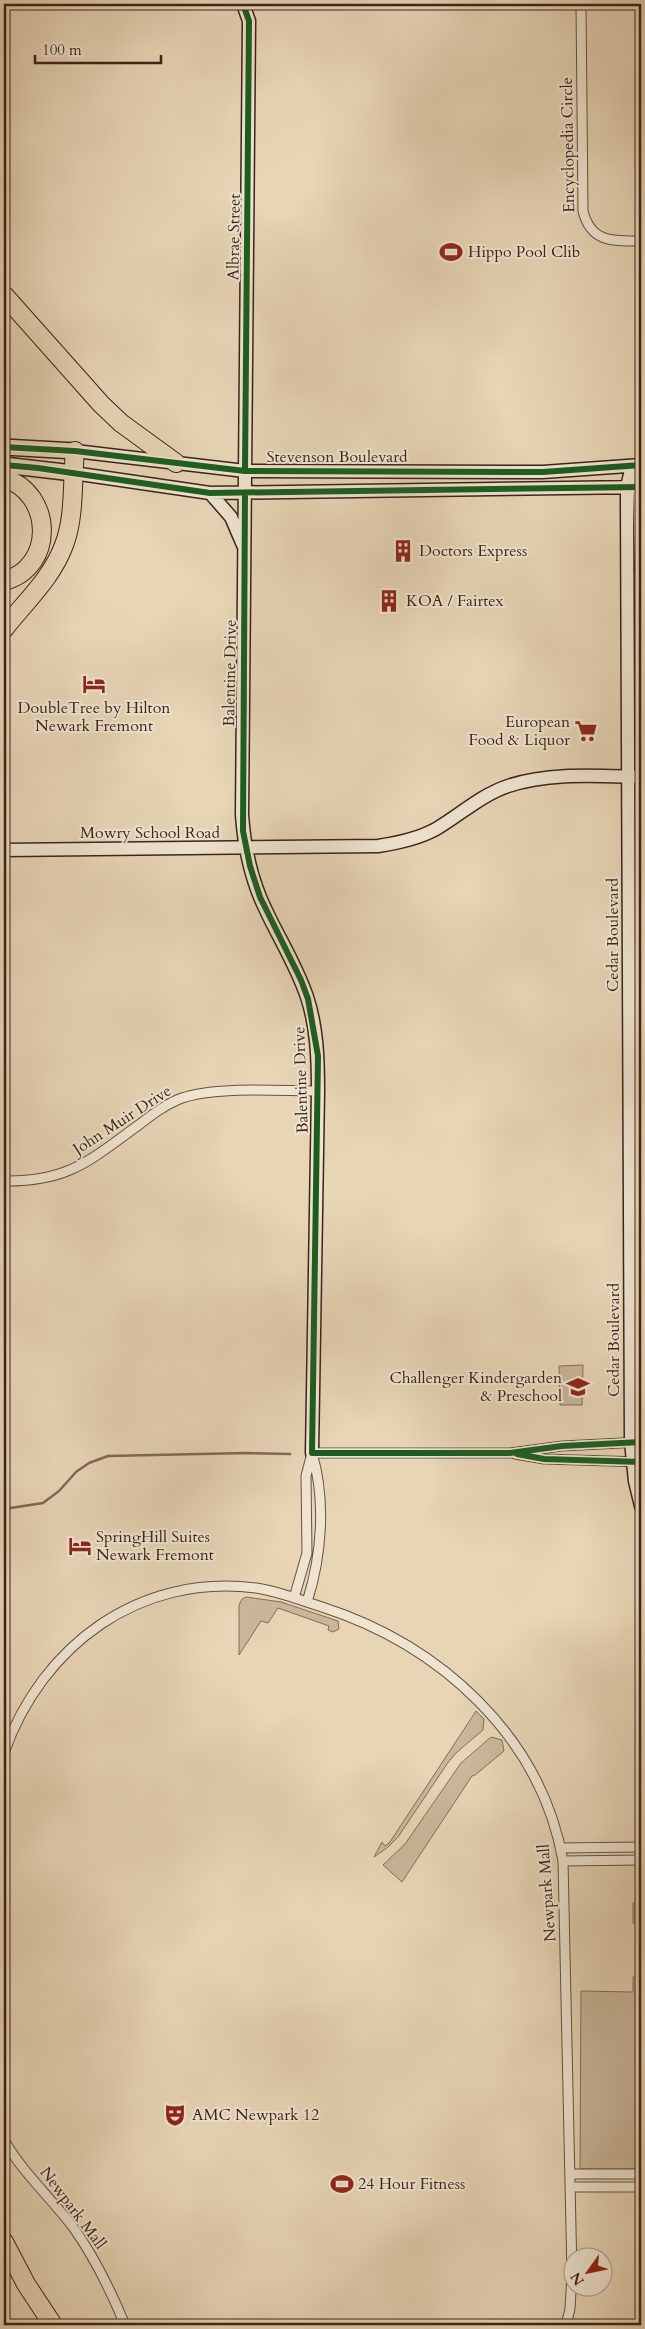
<svg xmlns="http://www.w3.org/2000/svg" width="645" height="2329" viewBox="0 0 645 2329" font-family="Cardo,serif">
<style>
.green{fill:#cab79b;stroke:#836d5a}
.lines{fill:none;stroke-linecap:round;stroke-linejoin:round}
.stream{stroke:#806957;stroke-width:2.5}
.street-casing{stroke:#675040;stroke-width:11}
.secondary-casing{stroke:#3c2319;stroke-width:15}
.primary-casing{stroke:#3c2319;stroke-width:18}
.highway-casing{stroke:#3c2319;stroke-width:20}
.street{stroke:#efe4d0;stroke-width:9}
.secondary{stroke:#efe4d0;stroke-width:12}
.primary{stroke:#e7d5b6;stroke-width:15}
.highway{stroke:#e7d5b6;stroke-width:18}
.cycleway-casing{stroke:#efe4d0;stroke-width:9}
.cycleway{stroke:#1b5e20;stroke-width:6}
.labels{text-anchor:middle;dominant-baseline:central;stroke-width:4;stroke-linejoin:round;paint-order:stroke}
.street-label{font-size:16px;fill:#3c2319;stroke:#efe4d0}
.poi-label{font-size:16px;fill:#3c2319;stroke:#efe4d0;text-anchor:start}
</style>
<rect width="100%" height="100%" fill="#e7d5b6"/>
<filter id="stains"><feTurbulence type="fractalNoise" baseFrequency=".004" numOctaves="4"/><feColorMatrix values="0 0 0 0 .2 0 0 0 0 .09 0 0 0 0 .02 0 0 0 .5 -.17"/></filter>
<radialGradient id="worn" r=".72"><stop offset=".6" stop-color="#630" stop-opacity="0"/><stop offset="1" stop-color="#630" stop-opacity=".3"/></radialGradient>
<path class="green" d="M583,1365L582,1405H560L559,1366Z
M246,1597L281,1602L338,1621L339,1629L333,1632L328,1630L329,1626L278,1608L268,1623L261,1621L239,1655V1605L242,1599Z
M476,1711L484,1719L483,1730L456,1753L447,1764L398,1837L387,1848L374,1857L382,1842L385,1846L390,1842Z
M491,1737L502,1740L504,1751L475,1775L472,1776L402,1882L383,1865L405,1844L461,1763Z
M633,1903H641V1923H633Z
M633,1977H641V2169H580L581,1991L633,1992Z"/>
<g class="lines">
<path class="stream" d="M4,1509L43,1503L59,1491L76,1472L89,1463L108,1456L246,1453L290,1454"/>
<defs>
<path id="street" d="M581,4L583,211C591,243 613,241 641,241
M629,1161L641,1169
M629,1161L641,1157
M4,1181C69,1182 90,1160 140,1124C153,1114 166,1104 182,1098C216,1086 280,1091 318,1091
M312,1453H510L562,1446L641,1442
M515,1454L544,1459L641,1462
M294,1598L307,1553L306,1476L312,1453
M307,1602C322,1555 326,1500 312,1453
M4,1753C42,1645 140,1573 256,1588C278,1591 300,1600 322,1607C440,1645 541,1736 563,1861L572,2274L570,2309L566,2325
M561,1848L641,1847
M563,1861L641,1860
M4,2140C22,2172 51,2198 73,2227C95,2258 111,2291 125,2325
M570,2174H641
M570,2187H641"/>
<path id="secondary" d="M243,4L249,21L242,815C244,843 249,870 260,897C274,931 295,961 307,997C317,1027 318,1059 318,1091L312,1453
M75,451L245,471L543,472L641,465
M632,466L627,487V502L631,1442L635,1481L641,1506
M73,473L210,493L641,487
M637,480L639,487L641,567
M210,493L231,517L243,545
M4,850L378,846C398,843 418,839 436,829C460,815 481,795 508,786C550,772 598,776 641,777"/>
<path id="primary" d="M4,447L75,451
M4,465L73,473"/>
<path id="highway" d="M4,295L101,404L121,423L176,463
M4,478C53,493 56,567 4,581
M4,629C25,602 52,578 64,545C75,517 72,481 75,451
M4,2242L26,2284L53,2325"/>
</defs>
<use href="#street" class="street-casing"/>
<use href="#secondary" class="secondary-casing"/>
<use href="#primary" class="primary-casing"/>
<use href="#highway" class="highway-casing"/>
<use href="#street" class="street"/>
<use href="#secondary" class="secondary"/>
<use href="#primary" class="primary"/>
<use href="#highway" class="highway"/>
<defs>
<path id="cycleway" d="M243,4L249,21L245,471
M4,447L75,451L245,471L543,472L641,465
M4,465L38,468L210,493L641,487
M245,493L243,831L250,866L260,897L301,980L308,999L318,1056L312,1453H510L562,1446L641,1442
M517,1454L544,1459L641,1462"/>
</defs>
<use href="#cycleway" class="cycleway-casing"/>
<use href="#cycleway" class="cycleway"/>
</g>
<defs>
<symbol id="stadium-bare" viewBox="-9 -9 18 18"><path d="M0-5a6.5 5 0 1 0 0 10a6.5 5 0 1 0 0-10ZM-3.5-1.8h7v3.6h-7Z" fill="#8f2418" stroke="#efe4d0" stroke-width="2.5" paint-order="stroke"/></symbol>
<symbol id="building-bare" viewBox="-9 -9 18 18"><path d="M-4-6H4V6H1V3H-1V6H-4ZM-2.5-4.3h1.7v1.8h-1.7ZM.8-4.3h1.7v1.8H.8ZM-2.5-1h1.7V.8h-1.7ZM.8-1h1.7V.8H.8Z" fill="#8f2418" stroke="#efe4d0" stroke-width="2.5" paint-order="stroke"/></symbol>
<symbol id="hotel-bare" viewBox="-9 -9 18 18"><path d="M-6-4.5h1.5V1H6V5H4.5V3h-9V5H-6ZM-4 0a1.8 1.8 0 1 1 3.6 0ZM.5 0V-2.5h3Q6-2.5 6 0Z" fill="#8f2418" stroke="#efe4d0" stroke-width="2.5" paint-order="stroke"/></symbol>
<symbol id="supermarket-bare" viewBox="-9 -9 18 18"><path d="M-6-5.5h2.5l.6 2H6L4.5 2H-2.5L-4.4-4H-6ZM-1.5 3.2a1.3 1.3 0 1 0 .1 0ZM3 3.2a1.3 1.3 0 1 0 .1 0Z" fill="#8f2418" stroke="#efe4d0" stroke-width="2.5" paint-order="stroke"/></symbol>
<symbol id="school-bare" viewBox="-9 -9 18 18"><path d="M0-5L7-2L0 1L-7-2ZM-4 1L0 2.5L4 1V4Q0 6-4 4Z" fill="#8f2418" stroke="#efe4d0" stroke-width="2.5" paint-order="stroke"/></symbol>
<symbol id="theatre-bare" viewBox="-9 -9 18 18"><path d="M-5-5.5Q0-4 5-5.5V0Q5 5 0 6Q-5 5-5 0ZM-3.3-2.5H-1v1.5H-3.3ZM1-2.5H3.3v1.5H1ZM-2.8 1Q0 5.5 2.8 1Z" fill="#8f2418" stroke="#efe4d0" stroke-width="2.5" paint-order="stroke"/></symbol>
</defs>
<g fill-rule="evenodd">
<use href="#stadium-bare" x="435" y="236" width="32" height="32"/>
<use href="#building-bare" x="387" y="535" width="32" height="32"/>
<use href="#building-bare" x="373" y="585" width="32" height="32"/>
<use href="#hotel-bare" x="78" y="668" width="32" height="32"/>
<use href="#supermarket-bare" x="570" y="715" width="32" height="32"/>
<use href="#school-bare" x="562" y="1371" width="32" height="32"/>
<use href="#hotel-bare" x="64" y="1530" width="32" height="32"/>
<use href="#theatre-bare" x="159" y="2099" width="32" height="32"/>
<use href="#stadium-bare" x="326" y="2168" width="32" height="32"/>
</g>
<g class="labels">
<g class="street-label">
<text transform="translate(568 145) rotate(-91)">Encyclopedia Circle</text>
<text transform="translate(234 237) rotate(-89)">Albrae Street</text>
<text x="337" y="457">Stevenson Boulevard</text>
<text transform="translate(230 673) rotate(-89)">Balentine Drive</text>
<text x="150" y="833">Mowry School Road</text>
<text transform="translate(613 935) rotate(-90)">Cedar Boulevard</text>
<text transform="translate(301 1080) rotate(-92)">Balentine Drive</text>
<text transform="translate(122 1120) rotate(-33)">John Muir Drive</text>
<text transform="translate(614 1340) rotate(-90)">Cedar Boulevard</text>
<text transform="translate(547 1893) rotate(-94)">Newpark Mall</text>
<text transform="translate(73 2208) rotate(53)">Newpark Mall</text>
</g>
<g class="poi-label">
<text x="468" y="252">Hippo Pool Clib</text>
<text x="419" y="551">Doctors Express</text>
<text x="406" y="601">KOA / Fairtex</text>
<text x="94" y="708" text-anchor="middle">DoubleTree by Hilton<tspan x="94" dy="18">Newark Fremont</tspan></text>
<text x="570" y="722" text-anchor="end">European<tspan x="570" dy="18">Food &amp; Liquor</tspan></text>
<text x="562" y="1378" text-anchor="end">Challenger Kindergarden<tspan x="562" dy="18">&amp; Preschool</tspan></text>
<text x="96" y="1537">SpringHill Suites<tspan x="96" dy="18">Newark Fremont</tspan></text>
<text x="192" y="2115">AMC Newpark 12</text>
<text x="358" y="2184">24 Hour Fitness</text>
</g>
</g>
<rect width="645" height="2329" fill="none" stroke="#e7d5b6" stroke-width="20"/>
<rect x="5" y="5" width="635" height="2319" fill="none" stroke="#3c2319" stroke-width="2.5"/>
<rect x="10" y="10" width="625" height="2309" fill="none" stroke="#3c2319"/>
<g transform="translate(588 2272) rotate(237)"><circle r="24" fill="#efe4d0" stroke="#a79787"/>
<path d="M0-4L9 19L0 12L-9 19Z" fill="#8f2418"/>
<text y="-8" font-size="14" font-weight="bold" text-anchor="middle" fill="#3c2319">N</text>
</g>
<path d="M35 55v8h126v-8" fill="none" stroke="#3c2319" stroke-width="2.5"/>
<text x="42" y="55" font-size="15" fill="#3c2319" stroke="#efe4d0" stroke-width="4" paint-order="stroke">100 m</text>
<rect width="100%" height="100%" filter="url(#stains)"/>
<rect width="100%" height="100%" fill="url(#worn)"/>
</svg>
